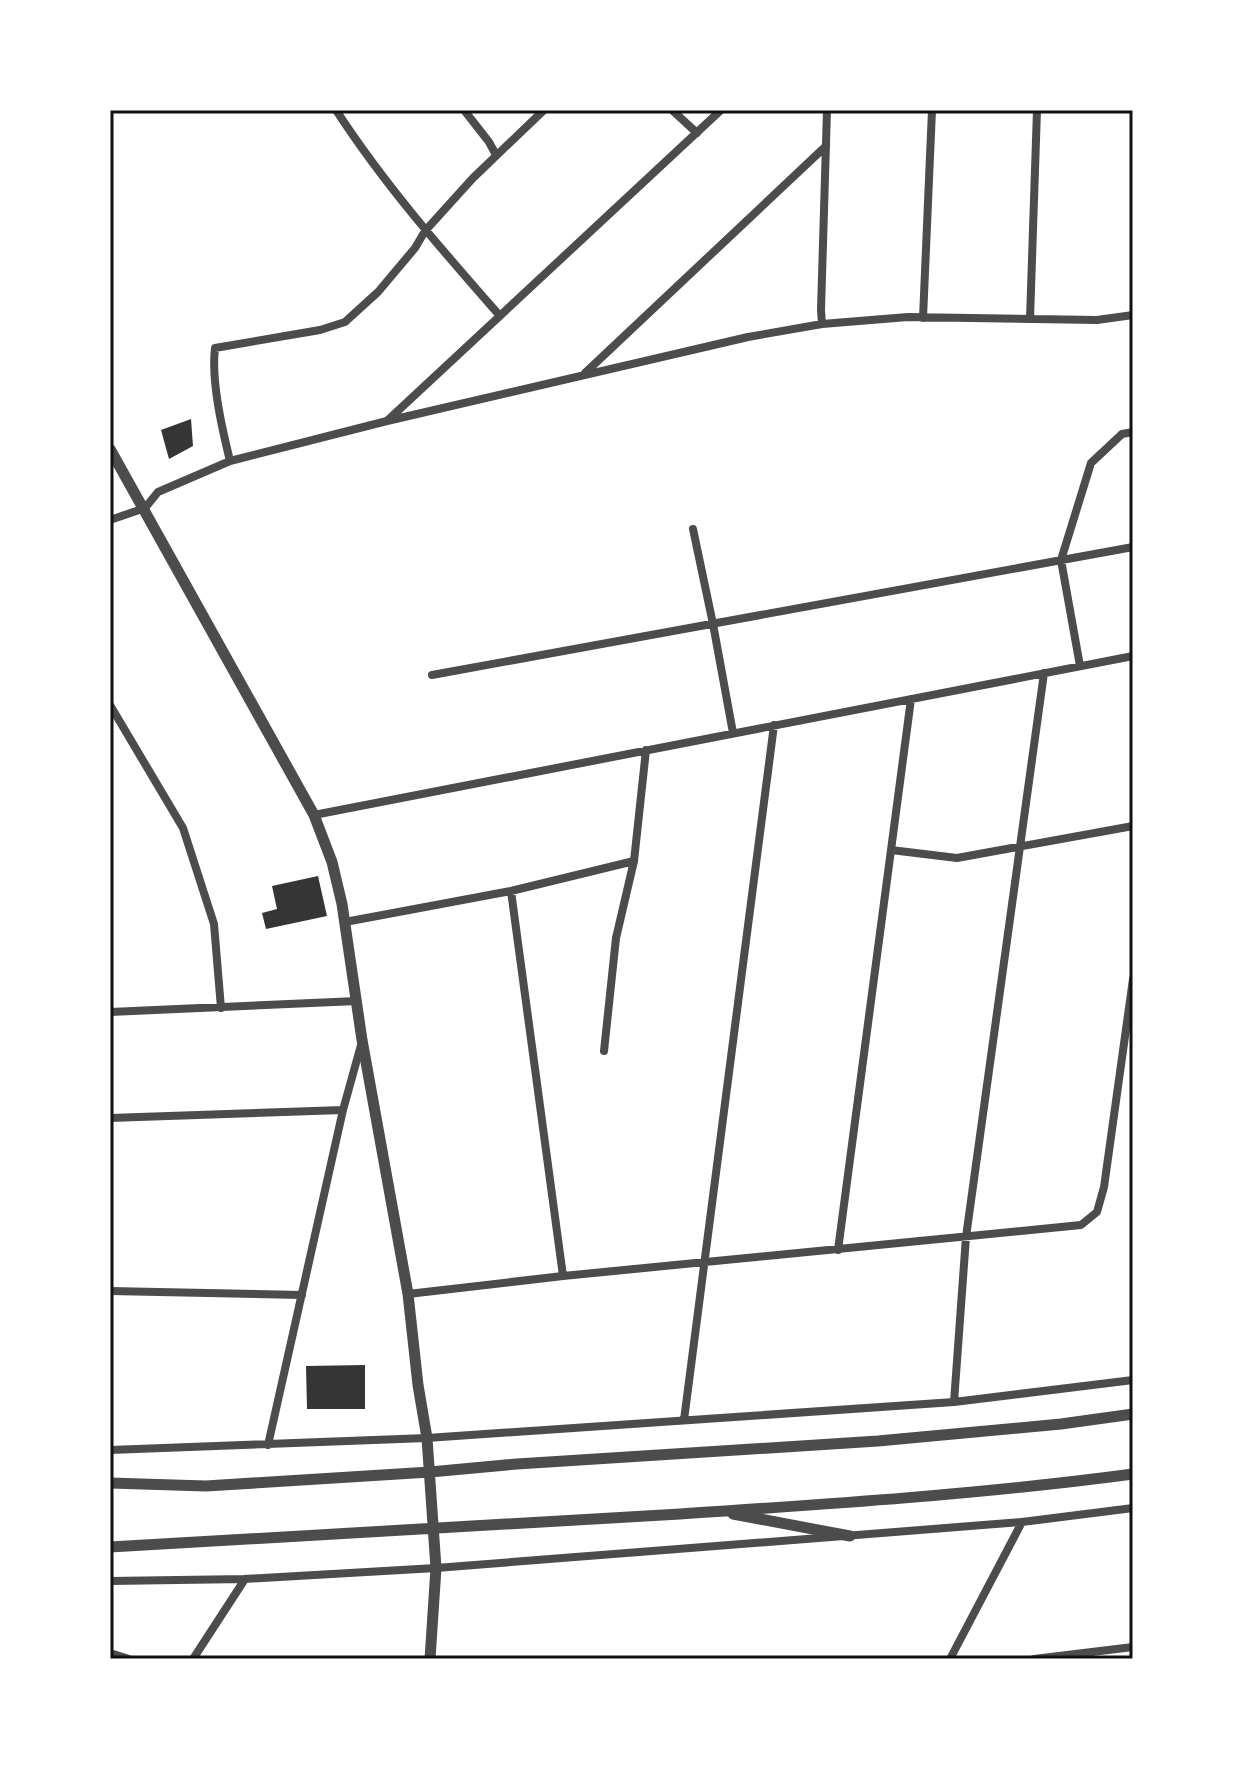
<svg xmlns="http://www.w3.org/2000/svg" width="1243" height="1769" viewBox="0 0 1243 1769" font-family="Lato,sans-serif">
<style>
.building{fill:#353535}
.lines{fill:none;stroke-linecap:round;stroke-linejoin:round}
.minor{stroke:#4c4c4c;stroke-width:8}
.tertiary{stroke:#4c4c4c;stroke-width:11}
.neatline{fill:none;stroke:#111;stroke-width:3}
</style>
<rect width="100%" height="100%" fill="#fff"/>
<path class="building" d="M191,419L193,446L169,459L161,430Z
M318,876L327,916L266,929L262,913L277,909L272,886Z
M365,1365V1409H307L306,1366Z"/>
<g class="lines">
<path class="minor" d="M336,110C384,184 442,250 500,316
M464,110L489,142L496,155
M672,110L697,133
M923,318L932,110
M1030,319L1037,110
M822,324L821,310L827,110
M585,373L826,146
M388,420L721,110
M230,461C222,428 211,381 215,348L320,330L345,322L378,292L415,248L425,231L473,178L544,110
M110,520L145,508L158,492L230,461L387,421L748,337L822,324L908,317L1097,320L1133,315
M693,529L713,624L733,733
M1080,666L1061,560L1091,463L1122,434L1133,432
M432,675L1133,547
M110,705L183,828L214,924L221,1008
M314,815L1133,656
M891,850L957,858L1133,826
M511,891L563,1276
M345,922L511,891L634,861
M110,1012L357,1001
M604,1051L616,938L634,861L646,750
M110,1118L343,1110
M838,1250L911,699
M110,1291L302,1295
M408,1294L563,1276L1081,1225L1097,1212L1104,1187L1133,979
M954,1402L966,1237L1044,673
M684,1420L774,725
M268,1445L343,1110L361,1045
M110,1450L427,1438L954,1402L1133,1380
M110,1581L245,1579L436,1568L1022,1522L1133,1508
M110,1653L129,1659
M193,1659L245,1579
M950,1659L1022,1522
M1034,1659L1133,1647"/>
<path class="tertiary" d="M110,449L314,815L332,862L342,904L362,1040L408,1294L418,1385L427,1438L436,1568L430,1659
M110,1483L206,1486L430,1472L517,1464L878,1441L1061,1424L1133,1414
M733,1514L850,1536
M110,1547C300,1537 490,1526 680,1514C831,1504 983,1494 1133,1474"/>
</g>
<rect width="1243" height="1769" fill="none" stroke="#ffffff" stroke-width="224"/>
<rect x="112" y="112" width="1019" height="1545" class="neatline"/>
</svg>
